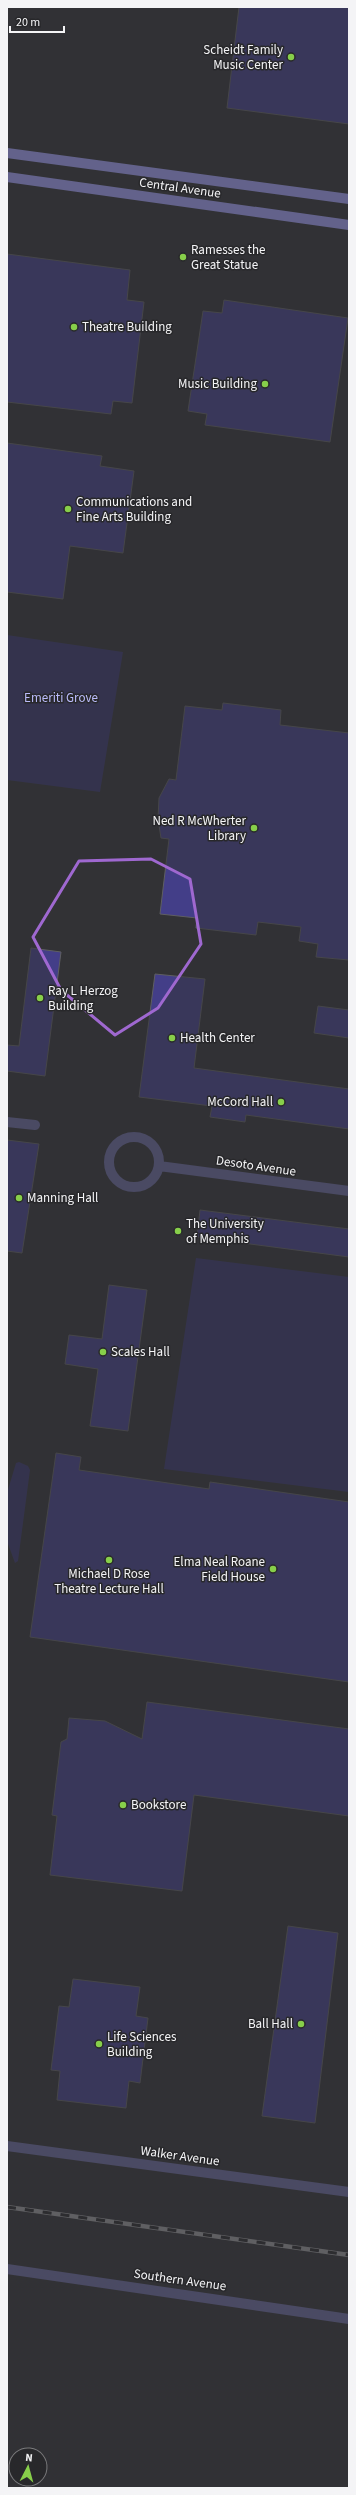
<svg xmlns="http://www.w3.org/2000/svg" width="356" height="2495" viewBox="0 0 356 2495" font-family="'Source Sans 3',sans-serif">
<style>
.green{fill:#39376a}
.building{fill:#433e88;stroke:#5f5f62}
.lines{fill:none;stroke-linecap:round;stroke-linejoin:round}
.minor{stroke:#68689c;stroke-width:10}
.major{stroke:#9f9ef4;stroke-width:10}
.rail-casing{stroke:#97979a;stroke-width:4.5}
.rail{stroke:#28282b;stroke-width:3;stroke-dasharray:9;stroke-linecap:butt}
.marked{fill:none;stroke:#9f68d0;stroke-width:3;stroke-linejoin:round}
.poi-dot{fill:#87cf4a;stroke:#28282b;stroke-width:1.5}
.labels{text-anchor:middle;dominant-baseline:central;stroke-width:3;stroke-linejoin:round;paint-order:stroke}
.poi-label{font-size:13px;fill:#f4f4f6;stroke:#28282b;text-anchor:start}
.street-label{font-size:13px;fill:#f4f4f6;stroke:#28282b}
.park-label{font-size:13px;fill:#bbbcfc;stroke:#28282b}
</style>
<rect width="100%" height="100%" fill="#323235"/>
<path class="green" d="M7,635L123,652L100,792L7,780Z
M196,1258L349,1277V1492L164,1469Z
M19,1462L28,1466L30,1470L18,1561L15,1563L7,1541V1493L16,1463Z"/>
<path class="building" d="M239,7H349V124L227,108Z
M7,254L130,270L127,300L144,302L132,403L113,401L111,414L7,402Z
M224,300L348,318L330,442L205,425L207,414L188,411L203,311L222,313Z
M7,443L102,456L100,466L134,471L123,553L70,546L63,599L7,592Z
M223,703L281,710L280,725L349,733V960L316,957L318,944L299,941L301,927L258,922L256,935L196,928L197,918L160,914L169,839L161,838L158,819L159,798L169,779L176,780L185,706L222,710Z
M31,948L61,952L45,1076L7,1071V1045L19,1046Z
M155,974L205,979L194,1068L349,1089V1129L246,1115L245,1122L210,1117L212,1106L139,1097Z
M318,1006L349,1010V1038L314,1033Z
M7,1140L39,1144L22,1253L7,1251Z
M200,1210L349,1229V1257L197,1237Z
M109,1285L147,1290L128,1431L90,1426L98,1369L65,1364L69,1335L102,1339Z
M56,1453L81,1457L79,1470L209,1489L210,1482L349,1502V1682L30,1637Z
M147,1702L349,1729V1816L194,1795L182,1891L50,1875L57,1816L52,1815L61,1742L67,1739L69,1718L105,1721L142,1739Z
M288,1926L338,1933L315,2123L262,2116Z
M73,1979L140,1987L136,2016L148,2018L140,2083L129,2081L126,2108L57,2100L60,2071L51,2070L59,2006L69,2007Z"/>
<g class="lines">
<path class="minor" d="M7,1122L35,1125
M109 1162a25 25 0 1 1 50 0a25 25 0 1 1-50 0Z
M159,1166L349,1191
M7,2146L349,2192
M7,2269L349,2319"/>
<path class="major" d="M7,153L349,199
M7,177L349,225"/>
<defs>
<path id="rail" d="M7,2207L349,2255"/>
</defs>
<use href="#rail" class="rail-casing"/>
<use href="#rail" class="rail"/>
</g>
<path d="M0 0H356V2495H0ZM151,859L190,879L201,944L158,1008L115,1035L61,990L33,937L79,861Z" fill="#323235" fill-opacity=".55" fill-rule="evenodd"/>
<path class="marked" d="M151,859L190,879L201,944L158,1008L115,1035L61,990L33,937L79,861Z"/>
<g class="poi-dot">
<circle cx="291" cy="57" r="4"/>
<circle cx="183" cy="257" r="4"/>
<circle cx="74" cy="327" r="4"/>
<circle cx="265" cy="384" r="4"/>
<circle cx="68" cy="509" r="4"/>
<circle cx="254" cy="828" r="4"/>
<circle cx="40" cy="998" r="4"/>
<circle cx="172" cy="1038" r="4"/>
<circle cx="281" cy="1102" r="4"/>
<circle cx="19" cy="1198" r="4"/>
<circle cx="178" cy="1231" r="4"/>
<circle cx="103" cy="1352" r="4"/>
<circle cx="109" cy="1560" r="4"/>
<circle cx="273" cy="1569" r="4"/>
<circle cx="123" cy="1805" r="4"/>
<circle cx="301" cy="2024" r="4"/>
<circle cx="99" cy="2044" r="4"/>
</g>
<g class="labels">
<g class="poi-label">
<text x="283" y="50" text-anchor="end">Scheidt Family<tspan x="283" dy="15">Music Center</tspan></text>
<text x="191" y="250">Ramesses the<tspan x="191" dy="15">Great Statue</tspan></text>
<text x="82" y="327">Theatre Building</text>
<text x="257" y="384" text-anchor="end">Music Building</text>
<text x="76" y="502">Communications and<tspan x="76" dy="15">Fine Arts Building</tspan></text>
<text x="246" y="821" text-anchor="end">Ned R McWherter<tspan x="246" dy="15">Library</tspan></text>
<text x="48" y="991">Ray L Herzog<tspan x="48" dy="15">Building</tspan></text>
<text x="180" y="1038">Health Center</text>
<text x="273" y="1102" text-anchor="end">McCord Hall</text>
<text x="27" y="1198">Manning Hall</text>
<text x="186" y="1224">The University<tspan x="186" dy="15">of Memphis</tspan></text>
<text x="111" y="1352">Scales Hall</text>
<text x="265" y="1562" text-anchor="end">Elma Neal Roane<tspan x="265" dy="15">Field House</tspan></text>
<text x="109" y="1574" text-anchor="middle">Michael D Rose<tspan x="109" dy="15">Theatre Lecture Hall</tspan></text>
<text x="131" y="1805">Bookstore</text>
<text x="293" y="2024" text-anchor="end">Ball Hall</text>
<text x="107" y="2037">Life Sciences<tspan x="107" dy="15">Building</tspan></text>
</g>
<g class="street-label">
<text transform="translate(180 188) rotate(8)">Central Avenue</text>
<text transform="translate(256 1166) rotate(8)">Desoto Avenue</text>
<text transform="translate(180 2156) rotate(8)">Walker Avenue</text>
<text transform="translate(180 2280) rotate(8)">Southern Avenue</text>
</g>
<g class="park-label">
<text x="61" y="698">Emeriti Grove</text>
</g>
</g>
<rect width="356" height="2495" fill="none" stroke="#f4f4f6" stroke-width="16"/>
<g transform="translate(28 2467) rotate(6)"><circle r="19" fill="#28282b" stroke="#7a7a7c"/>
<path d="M0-3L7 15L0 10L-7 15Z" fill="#87cf4a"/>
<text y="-6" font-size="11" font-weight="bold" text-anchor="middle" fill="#f4f4f6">N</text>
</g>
<path d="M10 26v6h54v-6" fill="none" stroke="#f4f4f6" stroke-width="2"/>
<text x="16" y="26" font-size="12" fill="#f4f4f6" stroke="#28282b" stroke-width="3" paint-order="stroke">20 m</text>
</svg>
